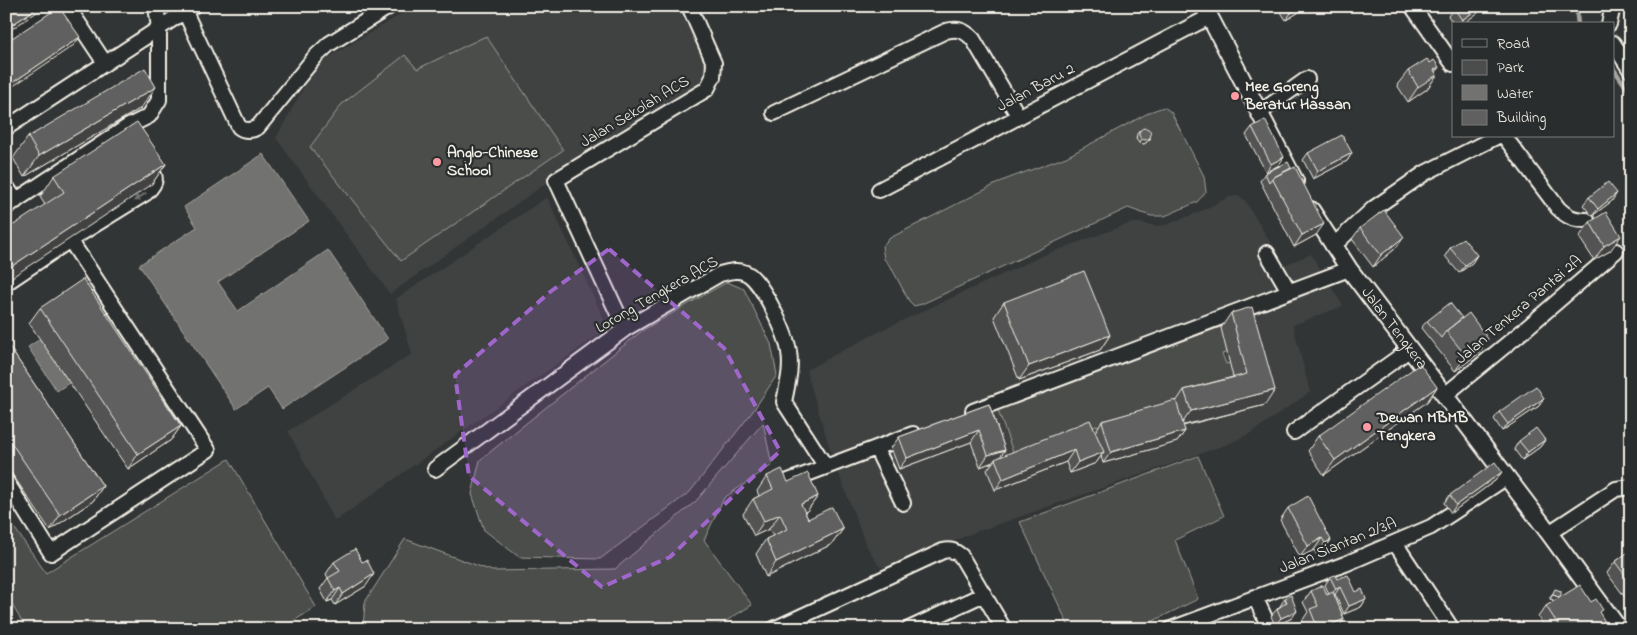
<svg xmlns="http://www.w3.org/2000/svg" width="1637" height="635" viewBox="0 0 1637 635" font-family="'Indie Flower',sans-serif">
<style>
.built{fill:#404242}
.green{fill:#4b4d4c;stroke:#a09f9a}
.water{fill:#727370;stroke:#a6a5a0}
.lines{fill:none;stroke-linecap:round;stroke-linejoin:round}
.stream{stroke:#a6a5a0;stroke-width:4.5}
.minor-casing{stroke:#f4f1e8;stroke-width:18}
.major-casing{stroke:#f4f1e8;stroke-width:20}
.minor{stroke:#2a2d2e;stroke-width:14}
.major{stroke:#2a2d2e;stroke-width:16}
.wall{fill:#525352;stroke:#f4f1e8}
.shaded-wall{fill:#424342;stroke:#f4f1e8}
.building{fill:#5f605f;stroke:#f4f1e8}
.oneway{fill:#71726f}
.marked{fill:#9f67cb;fill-opacity:0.2;stroke:#9f67cb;stroke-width:4;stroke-dasharray:10 6;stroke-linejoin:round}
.poi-dot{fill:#ff9aa2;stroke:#2a2d2e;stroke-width:2}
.labels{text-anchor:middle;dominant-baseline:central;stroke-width:4.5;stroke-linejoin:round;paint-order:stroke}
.poi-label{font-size:16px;font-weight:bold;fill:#f4f1e8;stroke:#2a2d2e;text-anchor:start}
.street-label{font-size:16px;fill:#f4f1e8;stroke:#2a2d2e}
</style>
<rect width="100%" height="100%" fill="#323535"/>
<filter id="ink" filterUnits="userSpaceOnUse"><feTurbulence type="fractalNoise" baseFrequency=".02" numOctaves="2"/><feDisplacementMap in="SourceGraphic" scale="10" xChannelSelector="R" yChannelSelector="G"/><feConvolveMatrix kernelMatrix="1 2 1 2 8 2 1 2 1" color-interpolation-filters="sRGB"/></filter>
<g filter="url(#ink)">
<path class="built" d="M415,6H686L716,57L703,86L542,186L390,294L276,138L316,65Z
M1238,196L1244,199L1284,265L1311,254L1343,306L1293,325L1310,392L1251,433L1228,444L970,534L890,570L879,566L866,545L832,456L806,370L880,331L1044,255L1131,223H1140L1156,226L1166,225L1197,213L1229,197Z
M547,197L608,328L335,521L288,431L412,354L396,299Z"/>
<path class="green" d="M486,36L563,150L401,261L310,147L342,104L405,55L417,69Z
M1164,107L1171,112L1204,176L1206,192L1197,202L1165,216H1151L1128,208L922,304L914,306L909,301L891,267L884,259L882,246L890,238L1004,180L1066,157L1152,111Z
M727,282L744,289L771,344L777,375L753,411L690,492L600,559L519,557L484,530L472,494L480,460L643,330Z
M1223,326L1231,351L1222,354L1226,364L1235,362L1240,381L1013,452L997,408Z
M763,423L772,465L724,498L704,540L752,605L713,629H363L365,602L405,539L492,571L615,569L696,501Z
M1198,456L1224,516L1175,540L1198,599L1137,629H1070L1020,522Z
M229,459L316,607L281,629H26L6,594V516L46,573Z"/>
<path class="water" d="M263,154L309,221L218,282L238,311L328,250L388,339L282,409L268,388L236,409L139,265L197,227L184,207Z
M49,333L78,377L57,391L28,347Z"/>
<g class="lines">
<path class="stream" d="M1578,24L1577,16L1579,6
M1613,68L1631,94"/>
<defs>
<path id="minor" d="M67,6L105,63
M1412,6L1453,64
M185,12L239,127C244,131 252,131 258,127L315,57L329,44L390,6
M1609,24L1613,6
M6,39L54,6
M1613,43L1631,71
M774,113L946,31C958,28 964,30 973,39L1019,117
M1259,113L1307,79
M6,128L193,6
M1504,136L1558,208C1567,217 1574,220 1587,220
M6,186L16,201
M879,190L1209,17
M6,207L127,127L149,116L159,100V28L156,6
M1333,246L1374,208L1425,173L1498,136
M1267,253L1289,291
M6,283L70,240L146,193C159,181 156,177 148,163
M625,329L556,180L707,89L713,77L714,63L689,6
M1445,395L1523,331L1616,251
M973,411L1349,269
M1294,432L1409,350
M876,448L903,503
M435,469L625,329L720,274C729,272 737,269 746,273C762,280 787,335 789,352C792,369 787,386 784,402L826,467
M6,481L51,553L208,450L70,240
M786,482L913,434
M1549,533L1616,489L1631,487
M1395,543L1452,629
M1255,597L1270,629
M774,629L943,551C951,549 955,551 961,556L1004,629
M909,629L984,594
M1171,629L1345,564L1431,527L1507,477"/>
<g id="major">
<path d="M1204,6L1295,181"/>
<path id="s1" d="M1311,210L1349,269L1549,533L1619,629"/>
</g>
</defs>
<use href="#minor" class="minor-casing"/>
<use href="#major" class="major-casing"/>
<use href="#minor" class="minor"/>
<use href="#major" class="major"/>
</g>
<path class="wall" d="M1277,6H1309L1286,20Z
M1457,6H1486L1484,8L1463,24H1454L1448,16L1454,8Z
M1430,63L1439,67L1435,72L1437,75L1427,89L1408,102L1397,85L1408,71Z
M141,108L24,177L13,158L28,137Z
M1252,127L1279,165L1266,172L1246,135Z
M1140,130L1148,141L1144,144L1139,143L1136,139L1137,134Z
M1308,153H1352L1347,161L1313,179L1303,160Z
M166,164L151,185L45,205L40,197L54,176Z
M1291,168L1316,235L1294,247L1260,181L1265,173Z
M1589,197L1612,201L1592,216L1583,205Z
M1590,222L1610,251L1594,260L1579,237Z
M1360,228L1396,248L1373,267L1352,239Z
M1450,248L1477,255L1472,263L1459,273L1445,256Z
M1004,302L1110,335L1100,350L1019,380L994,317Z
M40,308L181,426L171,440L128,469L29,323Z
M1231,313L1265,405L1183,426L1185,431L1177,442L1103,463L1101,456L1096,463L1070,473L1066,462L995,490L987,470L993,462L980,467L971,442L899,469L891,448L899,437L989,404L1005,450L999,457L1095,432L1102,421L1176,402L1184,390L1233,377L1221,328Z
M1462,318L1488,339L1478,354L1455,371L1421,328L1427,321Z
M6,342L103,486L93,501L50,530L6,465Z
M1437,387L1427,402L1324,475L1308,451L1318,436Z
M1544,398L1539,406L1502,431L1494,419L1499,412Z
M1545,440L1540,447L1522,460L1514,449L1519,441Z
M767,476L788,482L818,496L807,511L805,512L808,519L843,529L832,544L766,577L756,554L766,539L773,536L769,529L754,536L743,514L753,499L759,496L757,491Z
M1496,480L1451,513L1444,503L1450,495Z
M1288,508L1331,540L1323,551L1317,555L1314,550L1300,557L1280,520Z
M1631,550V598L1627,600L1607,573L1615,562Z
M334,562L366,586L335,605L332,600L327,602L320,589L328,578L326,574Z
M1330,577L1337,579L1366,599L1361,607L1344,614L1335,594L1334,595L1344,619L1338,629H1305L1302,621L1308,612L1303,602L1311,591L1327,595L1329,594L1325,585Z
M1553,593L1559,598L1591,602L1607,625L1604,629H1545L1538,617L1546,606L1555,601L1550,599V596Z
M1285,598L1292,618L1275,626L1271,616L1277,609L1280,606Z"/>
<path class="shaded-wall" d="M40,6H46L6,33V29Z
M1302,6H1309L1286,20L1291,13Z
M1482,6H1486L1484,8L1463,24H1460L1462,20Z
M80,37L74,45L6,91V87Z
M1439,67L1430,79L1437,75L1427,89L1408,102L1418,87L1434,70Z
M156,87L141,108L24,177L39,156Z
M1151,138L1148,141L1144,144L1139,143L1141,139Z
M1352,153L1347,161L1313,179L1318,171Z
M1284,157L1279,165L1266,172L1271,164Z
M166,164L151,185L6,281V270Z
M1617,193L1612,201L1592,216L1598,209Z
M1324,224L1316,235L1294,247L1302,235Z
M1621,236L1610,251L1594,260L1604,246Z
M1404,237L1396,248L1373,267L1381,255Z
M1477,255L1472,263L1459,273L1465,266Z
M1110,335L1100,350L1019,380L1029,366Z
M1488,339L1478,354L1455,371L1466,356Z
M1437,387L1427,402L1324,475L1335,460Z
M1275,390L1265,405L1180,426L1191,411Z
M1544,398L1539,406L1502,431L1508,424Z
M181,426L171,440L128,469L138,454Z
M979,430L971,442L899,469L907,458Z
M1185,431L1177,442L1103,463L1111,452Z
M1545,440L1540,447L1522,460L1528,452Z
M1005,450L997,461L995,459L993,462L980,467L988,455Z
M1074,450L1066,462L995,490L1003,479Z
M1104,452L1096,463L1070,473L1078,462Z
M1502,472L1496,480L1451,513L1456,505Z
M103,486L93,501L50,530L60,515Z
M818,496L807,511L791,519L801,504Z
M780,514L769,529L754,536L764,521Z
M843,529L832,544L766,577L776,562Z
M1322,538L1314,550L1300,557L1308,546Z
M1331,540L1323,551L1317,555L1325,543Z
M374,574L366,586L335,605L343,594Z
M1340,587L1335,594L1330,596L1336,589Z
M340,588L332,600L327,602L335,591Z
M1553,595L1559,597L1556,601L1550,599Z
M1366,599L1361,607L1344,614L1349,606Z
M1297,611L1292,618L1275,626L1281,618Z
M1344,619L1338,629H1322Z"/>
<path class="building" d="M6,6H40L6,29Z
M1288,6H1302L1291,13Z
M1457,6H1482L1462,20L1454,8Z
M59,7L80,37L6,87V42Z
M1427,59L1430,63L1434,60L1439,67L1434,70L1437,75L1418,87L1408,71Z
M145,68L156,87L39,156L28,137Z
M1265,120L1284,157L1271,164L1252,127Z
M137,122L166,164L6,270V230L64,192L54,176Z
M1139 134a6 6 0 1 1 12 0a6 6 0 1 1-12 0Z
M1342,135L1352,153L1318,171L1308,153Z
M1288,162L1291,168L1272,178L1269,182L1265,173Z
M1295,167L1324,224L1302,235L1272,178Z
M1608,182L1617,193L1598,209L1589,197Z
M1384,210L1404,237L1381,255L1360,228Z
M1606,212L1621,236L1604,246L1590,222Z
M1463,238L1477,255L1465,266L1450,248Z
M1084,271L1110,335L1029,366L1004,302Z
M83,279L181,426L138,454L40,308Z
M1450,303L1462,318L1446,331L1441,338L1427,321Z
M1252,307L1275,390L1191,411L1184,390L1247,374L1231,313Z
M1469,313L1488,339L1466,356L1446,331Z
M6,342L103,486L60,515L6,435Z
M1420,364L1437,387L1335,460L1318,436Z
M1536,386L1544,398L1508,424L1499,412Z
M1176,400L1185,431L1111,452L1102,421Z
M989,404L1005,450L988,455L979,430L907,458L899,437Z
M1090,420L1104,452L1078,462L1074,450L1003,479L995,459Z
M1536,428L1545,440L1528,452L1519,441Z
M1495,462L1502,472L1456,505L1450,495Z
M782,469L788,482L808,473L818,496L801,504L808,519L832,507L843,529L776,562L766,539L787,529L780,514L764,521L753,499L773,489L767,476Z
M1308,496L1331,540L1325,543L1322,538L1308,546L1288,508Z
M355,549L362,562L367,560L374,574L343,594L340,588L335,591L328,578L340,571L334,562Z
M1631,550V583L1615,562Z
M1335,575L1337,579L1348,575L1356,592L1362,589L1366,599L1349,606L1340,587L1336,589L1330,577Z
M1323,585L1327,595L1333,592L1344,619L1322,629H1318L1310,609L1318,606L1311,591Z
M1580,585L1591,602L1596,599L1603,610L1599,612L1607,625L1601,629H1561L1546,606Z
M1555,589L1561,591V595L1559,597L1553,595V593Z
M1291,595L1297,611L1281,618L1277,609L1287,602L1285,598Z"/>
<defs><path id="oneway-solid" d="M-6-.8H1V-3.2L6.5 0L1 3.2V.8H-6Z" transform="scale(1.25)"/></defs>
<use class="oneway" href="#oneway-solid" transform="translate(140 197) rotate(147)"/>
</g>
<path class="marked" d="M609,249L724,348L780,451L670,557L602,587L469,476L455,375L550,292Z"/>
<g class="poi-dot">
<circle cx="1235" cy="96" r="5"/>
<circle cx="437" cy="162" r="5"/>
<circle cx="1367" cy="427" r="5"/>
</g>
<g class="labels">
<g class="poi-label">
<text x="1245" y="87">Mee Goreng<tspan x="1245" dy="18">Beratur Hassan</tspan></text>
<text x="447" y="153">Anglo-Chinese<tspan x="447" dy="18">School</tspan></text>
<text x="1377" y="418">Dewan MBMB<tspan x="1377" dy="18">Tengkera</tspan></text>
</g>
<g class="street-label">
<text transform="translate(1036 88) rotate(-28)">Jalan Baru 2</text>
<text transform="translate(635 112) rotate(-31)">Jalan Sekolah ACS</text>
<text transform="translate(657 295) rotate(-30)">Lorong Tengkera ACS</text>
<text transform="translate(1519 310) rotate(-40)">Jalan Tenkera Pantai 2A</text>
<text stroke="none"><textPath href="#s1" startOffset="145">Jalan Tengkera</textPath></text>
<text transform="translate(1338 546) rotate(-22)">Jalan Siantan 2/3A</text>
</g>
</g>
<rect width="1637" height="635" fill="none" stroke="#2a2d2e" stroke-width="25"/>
<rect x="12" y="12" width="1612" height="610" fill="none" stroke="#f4f1e8" stroke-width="2" filter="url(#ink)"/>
<rect x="1452" y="22" width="162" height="115" fill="#2a2d2e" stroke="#7b7b78"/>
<rect x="1462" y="39" width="25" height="8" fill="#2a2d2e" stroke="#7b7b78"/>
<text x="1497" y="48" font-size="15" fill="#f4f1e8">Road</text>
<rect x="1462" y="60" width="25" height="15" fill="#4b4d4c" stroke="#7b7b78"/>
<text x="1497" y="72" font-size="15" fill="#f4f1e8">Park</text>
<rect x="1462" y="85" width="25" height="15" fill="#727370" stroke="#7b7b78"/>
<text x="1497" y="98" font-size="15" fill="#f4f1e8">Water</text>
<rect x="1462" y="110" width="25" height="15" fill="#5f605f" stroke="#7b7b78"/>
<text x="1497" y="122" font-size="15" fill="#f4f1e8">Building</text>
</svg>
